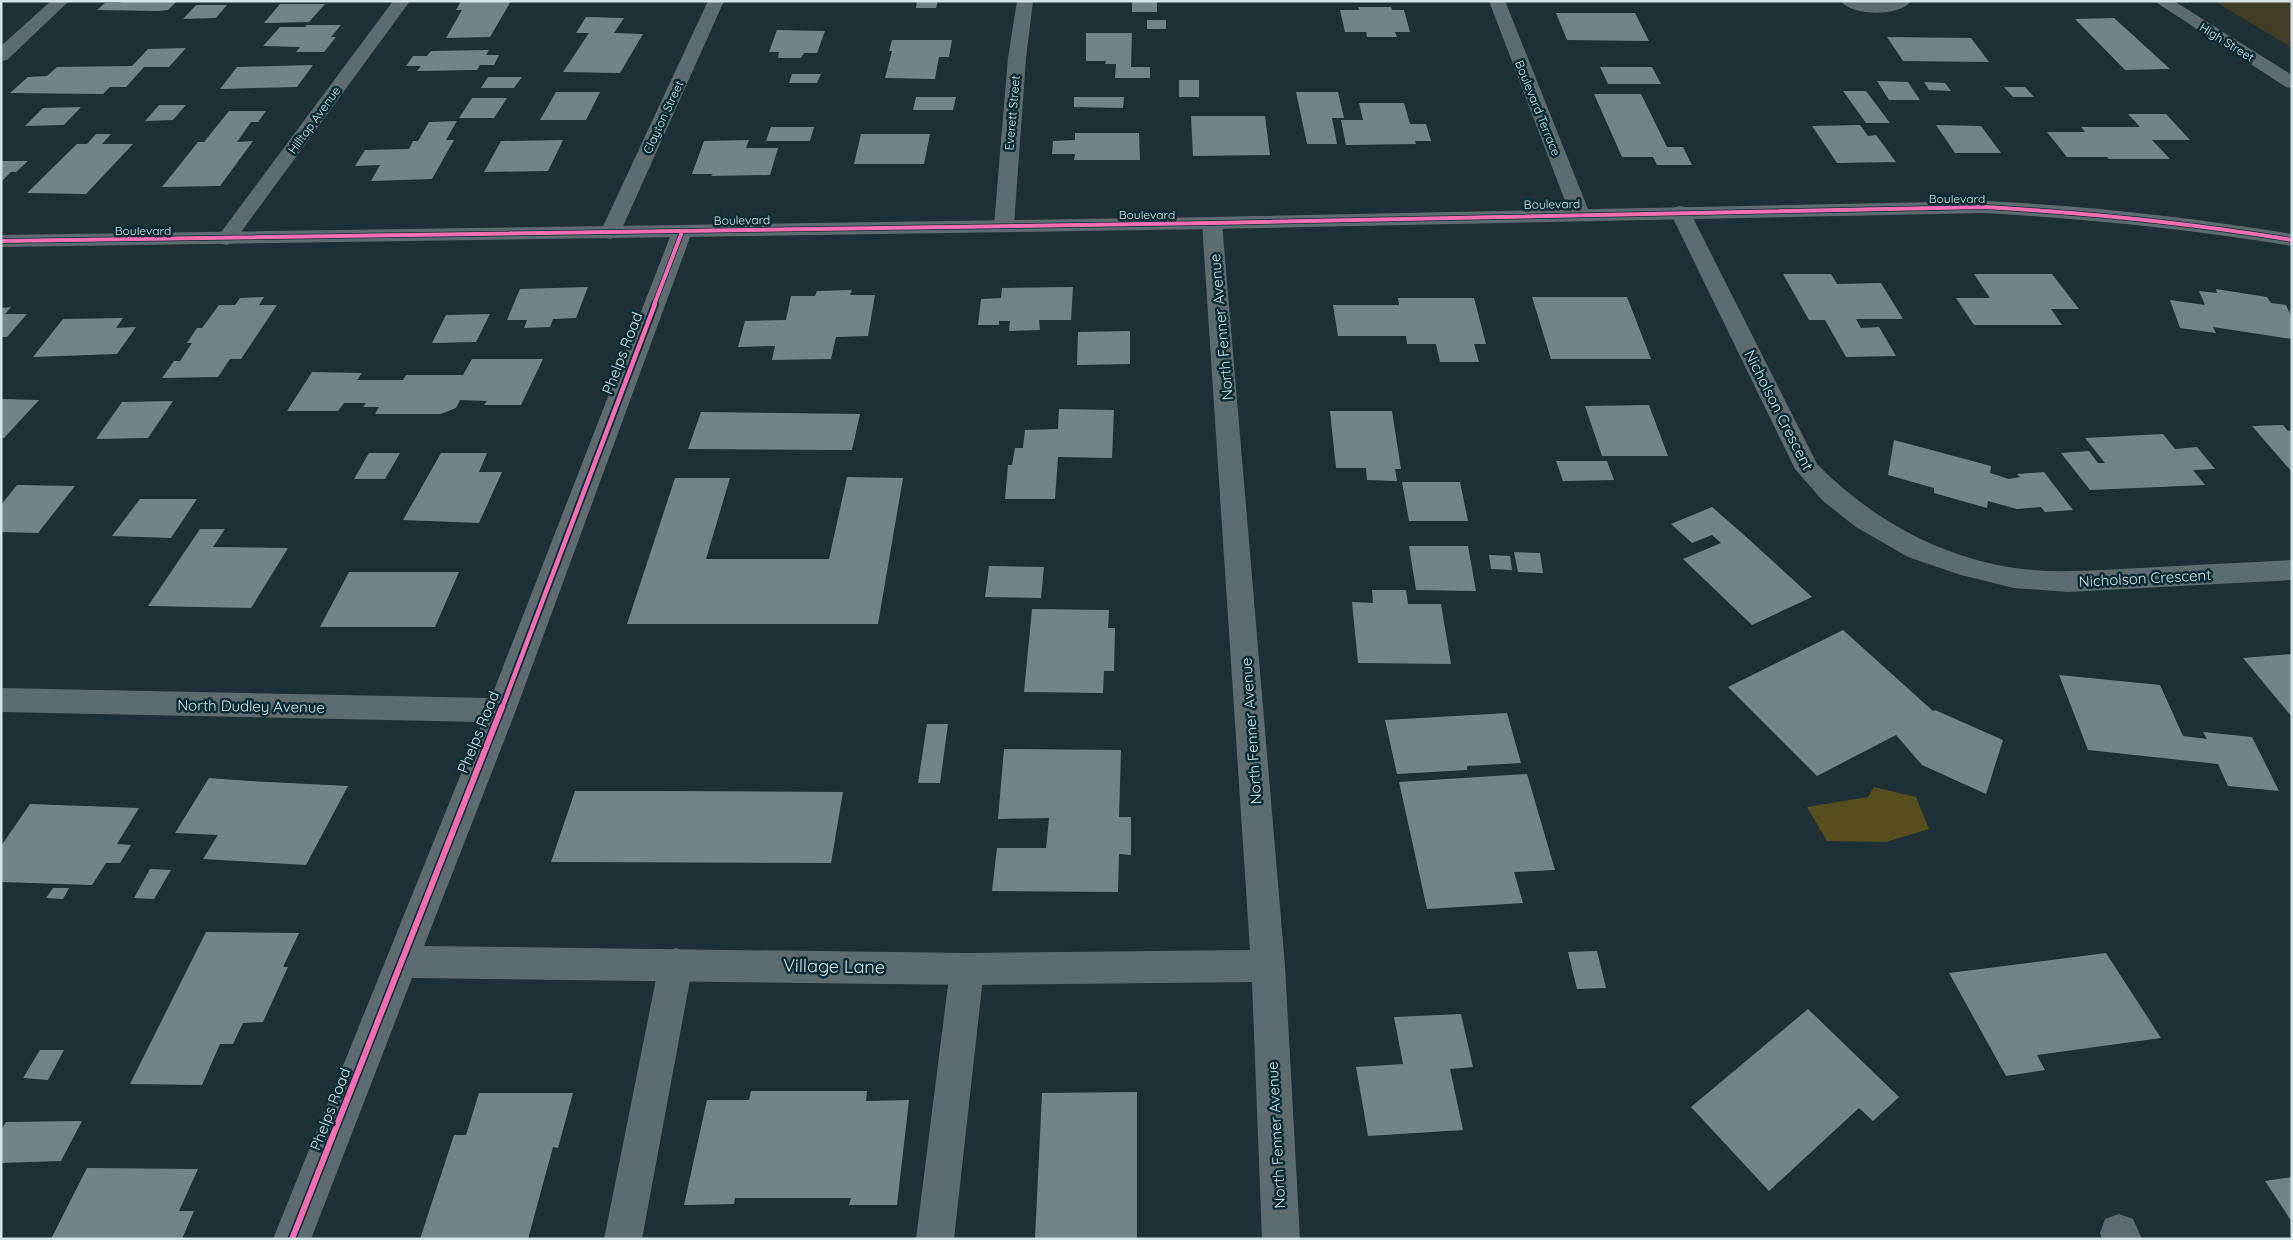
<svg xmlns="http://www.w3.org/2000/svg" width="2293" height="1240" viewBox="0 0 2293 1240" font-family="Quicksand,sans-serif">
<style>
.green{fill:#413d26}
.water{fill:#574e20}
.building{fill:#748388}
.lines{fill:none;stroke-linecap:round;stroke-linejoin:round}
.service{fill:#5e6c70;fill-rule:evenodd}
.minor{fill:#5e6c70;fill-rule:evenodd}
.tertiary{fill:#5e6c70;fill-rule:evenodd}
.cycleway-far2-casing{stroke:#0a2b34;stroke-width:5.5}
.cycleway-far1-casing{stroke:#0a2b34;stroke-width:8}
.cycleway-casing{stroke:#0a2b34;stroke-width:9}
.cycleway-far2{stroke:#f96db3;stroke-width:4}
.cycleway-far1{stroke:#f96db3;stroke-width:4.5}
.cycleway{stroke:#f96db3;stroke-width:6}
.labels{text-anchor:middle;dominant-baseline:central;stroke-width:5;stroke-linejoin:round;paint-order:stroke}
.far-street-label{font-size:12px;fill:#d3e5eb;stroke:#0a2b34}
.street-label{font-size:15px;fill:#d3e5eb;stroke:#0a2b34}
.near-street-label{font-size:18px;fill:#d3e5eb;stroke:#0a2b34}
</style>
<rect width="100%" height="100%" fill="#1e3035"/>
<path class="green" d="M2214,1H2292V48Z"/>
<path class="water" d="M1874,787L1916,797L1929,829L1886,842L1827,841L1807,807L1868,797Z"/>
<path class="building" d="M122,1H177L168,10L158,11L97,10L105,3H120Z
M461,1H511L490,37L446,38L462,10H456Z
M917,1H938L936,8H916Z
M1132,2H1157V12H1132Z
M280,4H325L309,22L264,23Z
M196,5H227L216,18L183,19Z
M1358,7H1391L1392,10H1404L1410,32H1395L1397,37H1367L1366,32H1345L1340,10H1359Z
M1556,13H1635L1649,41L1567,40Z
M586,17L624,18L614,33L643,34L620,73L563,72L589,33H576Z
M2114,18L2135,37L2170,69L2125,70L2075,19Z
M1147,20H1166V29H1147Z
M307,25H341L331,37H336L324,52H296L300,47L263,46L280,27H305Z
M777,30L825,31L817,53H804L801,58H778L779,52H769Z
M1086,33H1132L1131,67H1150V78H1115L1116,64H1105L1106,61H1086Z
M1887,37L1971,38L1989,62L1903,61Z
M892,40H952L949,57H939L935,79L885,78L892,51H889Z
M186,48L169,67H144L126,87H110L103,94L10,93L28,77L47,76L57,67L132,66L148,49Z
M489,50L486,55H499L494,65H480L477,70L417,71L421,66H406L413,56H427L431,51Z
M313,65L297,87L220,89L237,67Z
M1600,67H1652L1661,84H1608Z
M792,74H821L817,83H789Z
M488,77H522L514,88H481Z
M1179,80H1199V97H1179Z
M1877,81L1908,82L1920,100H1889Z
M1924,82L1945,83L1951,91L1929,90Z
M2004,87H2025L2034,97H2013Z
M1843,91H1866L1890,123H1866Z
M556,92H600L586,120H540Z
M1296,92H1338L1344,118H1332L1337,144H1307Z
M1594,94H1641L1667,147H1683L1692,165H1657L1653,157H1622Z
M916,97H956L953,110H913Z
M1074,97H1124L1123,108L1074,107Z
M472,98H507L494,118H459Z
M1359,103H1404L1410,124H1426L1431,141H1415L1416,144L1346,145L1341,120H1363Z
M159,105H186L173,120L145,121Z
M81,107L64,125L25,126L43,108Z
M229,111H266L258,122H251L237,142L253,141L220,186L162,187L198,142H204Z
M2128,114H2166L2190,140H2152L2170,159H2109L2107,157H2067L2047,132H2085L2081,127H2140Z
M1191,116H1265L1270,155L1193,156Z
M457,121L446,140H454L432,179L371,181L380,165L355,166L365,150L409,149L413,141H418L429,122Z
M1860,125L1868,136L1876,135L1896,162L1837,163L1812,126Z
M1936,125L1981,126L2001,153H1955Z
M771,127H814L810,141H766Z
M1075,133H1139L1140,160H1074L1075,154H1052L1053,141L1075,140Z
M96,134H111L102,144H133L86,194L27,193L77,144H87Z
M861,134H930L924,164H854Z
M563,140L548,171L484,172L501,141Z
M749,140L746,148H778L770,175L711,176L713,174H692L704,141Z
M1,161H28L16,172H11L1,182Z
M1783,274H1831L1837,284L1881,283L1903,319H1856L1861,328L1879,327L1896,356L1846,357L1825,320H1809Z
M1974,274H2052L2079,309H2051L2062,325H1974L1956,298H1990Z
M588,287L576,318L553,319L550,327L524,328L527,320H507L520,289Z
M1073,287L1071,320H1039L1040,330L1009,331L1010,321H999V325H978L981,299L1001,298L1002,288Z
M2216,289L2267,297L2271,303L2286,305L2292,318V339L2213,327L2216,333L2180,328L2170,300L2205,305L2199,291L2217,293Z
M852,290L850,295H875L868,336L836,337L831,359L772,360L775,346L738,347L745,321L786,320L791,296H815L817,291Z
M264,297L259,305H277L241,359H230L218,377L162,378L174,361H180L192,343H187L197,328H202L219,305H235L240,298Z
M1532,297H1627L1651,359H1551Z
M1398,298H1474L1486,344H1474L1479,362H1440L1436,344H1407L1406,336H1338L1333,305H1399Z
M11,307L5,314H27L7,337H1V308Z
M490,314L476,342L432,343L446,315Z
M123,318L116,328L136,327L117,354L33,357L63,319Z
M1130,331V364L1077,365L1078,332Z
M472,359H543L521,405H484L487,401L460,400L456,408L441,414H375L379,407H363L366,403H344L338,411H287L312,372L362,373L357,380H403L406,375H463Z
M1,399L39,400L4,438H1Z
M173,401L148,438L96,439L122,402Z
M1649,405L1668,456H1602L1585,406Z
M1059,409L1114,410L1112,458L1058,457L1055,499H1005L1008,465H1012L1015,448H1023L1025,430L1058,429Z
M1330,411H1392L1401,469H1395L1397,481L1367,480L1366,468H1336Z
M701,412L860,414L852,450L688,449Z
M2283,425L2288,431L2292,430V472L2252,426Z
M2163,434L2175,449L2197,447L2215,469L2193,470L2205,485L2090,490L2061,453L2089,451L2098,463H2105L2085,438Z
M1894,440L1991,466L1990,473L2009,479L2020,477L2017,474L2044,472L2073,510L2045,512L2041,507L2017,509L1988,501L1987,508L1934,493V488L1888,475Z
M369,453H400L385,479H354Z
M441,453H487L479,472H502L479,523L403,520Z
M1556,461H1607L1614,480L1563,481Z
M847,477L903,478L878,624H627L675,478H730L706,559H829Z
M1402,482H1460L1468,521H1409Z
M17,485L75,486L38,533L1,532V505Z
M140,499H197L171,538L112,536Z
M1712,507L1743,534L1812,597L1752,625L1683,559L1721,543L1712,535L1692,543L1671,524Z
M200,529H225L213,547L288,548L251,608L148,606Z
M1409,546H1468L1476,591L1416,590Z
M1514,552L1540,553L1543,573L1518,572Z
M1489,555L1510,556L1512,570L1491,569Z
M989,566L1044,567L1041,598L985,597Z
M349,572H459L435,627H320Z
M1372,590H1406L1408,604H1441L1451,664L1358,663L1352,602L1373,603Z
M1032,609L1109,610L1108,628H1115L1114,671H1104L1103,693L1024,692Z
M1843,630L1933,711L1935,710L2003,740L1986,794L1922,765L1896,735L1817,776L1728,687Z
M2292,654V717L2243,658Z
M2059,675L2160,685L2183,736L2207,739L2203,732L2252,737L2279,791L2228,786L2218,764L2088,750Z
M1507,713L1521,763L1467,766V770L1397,774L1385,720Z
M927,724H948L940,783H918Z
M1004,749L1121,750L1119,817H1131V855L1119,854L1118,892L992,891L997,848H1046L1049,818L998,819Z
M1527,774L1555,870L1514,872L1523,903L1427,909L1399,782Z
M209,778L250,781L348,786L306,865L203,859L218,835L175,833Z
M575,791H657L843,792L831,863L551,862Z
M30,804L139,808L117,844L131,845L120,863H106L92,885L1,882V846Z
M150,869L171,870L154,899L134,898Z
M53,888H69L63,899L46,898Z
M206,932L299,933L283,967H288L263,1022L243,1023L233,1044H220L202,1085L130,1084Z
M1597,951L1606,988L1577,989L1568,952Z
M2106,953L2161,1038L2037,1055L2045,1070L2006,1076L1949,973Z
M1808,1009L1899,1097L1873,1121L1859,1108L1769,1191L1691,1107Z
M1461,1014L1473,1067L1450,1069L1463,1130L1368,1136L1356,1067L1403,1064L1394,1017Z
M40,1050H64L48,1080L23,1078Z
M751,1091H867L866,1101L909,1100L897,1205H849L851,1198H735L734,1204L684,1205L707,1100H749Z
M1137,1092V1239H1035L1042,1093Z
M479,1093H573L558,1148L553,1147L528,1239H420L454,1135H466Z
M82,1121L61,1161L1,1163V1130L6,1122Z
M87,1168L198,1169L179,1211H194L182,1239H51Z
M2292,1177V1222L2265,1181Z"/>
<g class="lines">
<path class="service" d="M676,948L688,953L693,964L642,1239H604L659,964L664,953Z
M967,953L979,958L984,969L954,1239H916L950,969L955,958Z"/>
<path class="minor" d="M51,1H69L7,60L1,61V46Z
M393,1H410L233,243L226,245L219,243L216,239L219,235Z
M708,1H724L620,233L617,237L610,239L603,237L600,233Z
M1017,1H1033L1026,58L1014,225L1011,229L1004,231L997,229L994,225L1008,58Z
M1489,1H1505L1590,214L1587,218L1580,220L1573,218L1570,214Z
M1841,1H1911C1900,17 1851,16 1841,1Z
M1680,206L1687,208L1690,212L1817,464C1870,518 1939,557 2015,568C2056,574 2098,570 2140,568C2191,565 2241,563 2292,560V580L2068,592L2014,588L1961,575L1908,557L1856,527L1823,501L1795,469L1670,212L1673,208Z
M1212,217L1219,219L1222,223L1285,966L1300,1239H1262L1252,982L967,985L412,978L311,1239H273L482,722L1,712V688L491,698L672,232L675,228L682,226L689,228L692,232L516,710L424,946L967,953L1250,950L1202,223L1205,219Z
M2119,1214L2133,1219L2142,1239H2102L2100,1233L2105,1219Z"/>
<path class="tertiary" d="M2154,1H2174L2292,75V88L2286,87Z
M1985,201C2088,206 2190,217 2292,234V246C2190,229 2088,219 1985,213L1212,229L1,247V235L1212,217Z"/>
<defs>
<path id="cycleway-far2" d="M1,241L1212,223L1985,207C2088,213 2190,223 2292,240
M654,305L682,232"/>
<path id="cycleway-far1" d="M502,708L655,304"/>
<path id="cycleway" d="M292,1239L502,707"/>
</defs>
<use href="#cycleway-far2" class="cycleway-far2-casing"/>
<use href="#cycleway-far1" class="cycleway-far1-casing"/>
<use href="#cycleway" class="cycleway-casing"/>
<use href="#cycleway-far2" class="cycleway-far2"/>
<use href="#cycleway-far1" class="cycleway-far1"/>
<use href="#cycleway" class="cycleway"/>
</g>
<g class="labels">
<g class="far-street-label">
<text transform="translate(2227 42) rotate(32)">High Street</text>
<text transform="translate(1538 108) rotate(68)">Boulevard Terrace</text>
<text transform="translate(1012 113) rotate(-85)">Everett Street</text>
<text transform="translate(663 117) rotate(-65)">Clayton Street</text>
<text transform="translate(314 120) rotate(-54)">Hilltop Avenue</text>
<text x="1957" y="198">Boulevard</text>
<text transform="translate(1552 204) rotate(-1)">Boulevard</text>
<text x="1147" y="214">Boulevard</text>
<text transform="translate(742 220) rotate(-1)">Boulevard</text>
<text x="143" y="230">Boulevard</text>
</g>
<g class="street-label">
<text transform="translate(1221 327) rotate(-95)">North Fenner Avenue</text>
<text transform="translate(622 353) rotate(-69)">Phelps Road</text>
<text transform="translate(1779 410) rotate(63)">Nicholson Crescent</text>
<text transform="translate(2145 578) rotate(-3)">Nicholson Crescent</text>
<text transform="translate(251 706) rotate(1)">North Dudley Avenue</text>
<text transform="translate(1251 731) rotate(-94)">North Fenner Avenue</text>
<text transform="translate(478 732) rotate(-68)">Phelps Road</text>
<text transform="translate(330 1109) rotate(-69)">Phelps Road</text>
<text transform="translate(1276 1135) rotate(-93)">North Fenner Avenue</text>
</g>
<g class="near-street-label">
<text transform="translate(834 966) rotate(1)">Village Lane</text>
</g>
</g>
<rect width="2293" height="1240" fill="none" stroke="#d3e5eb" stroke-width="5"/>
</svg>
